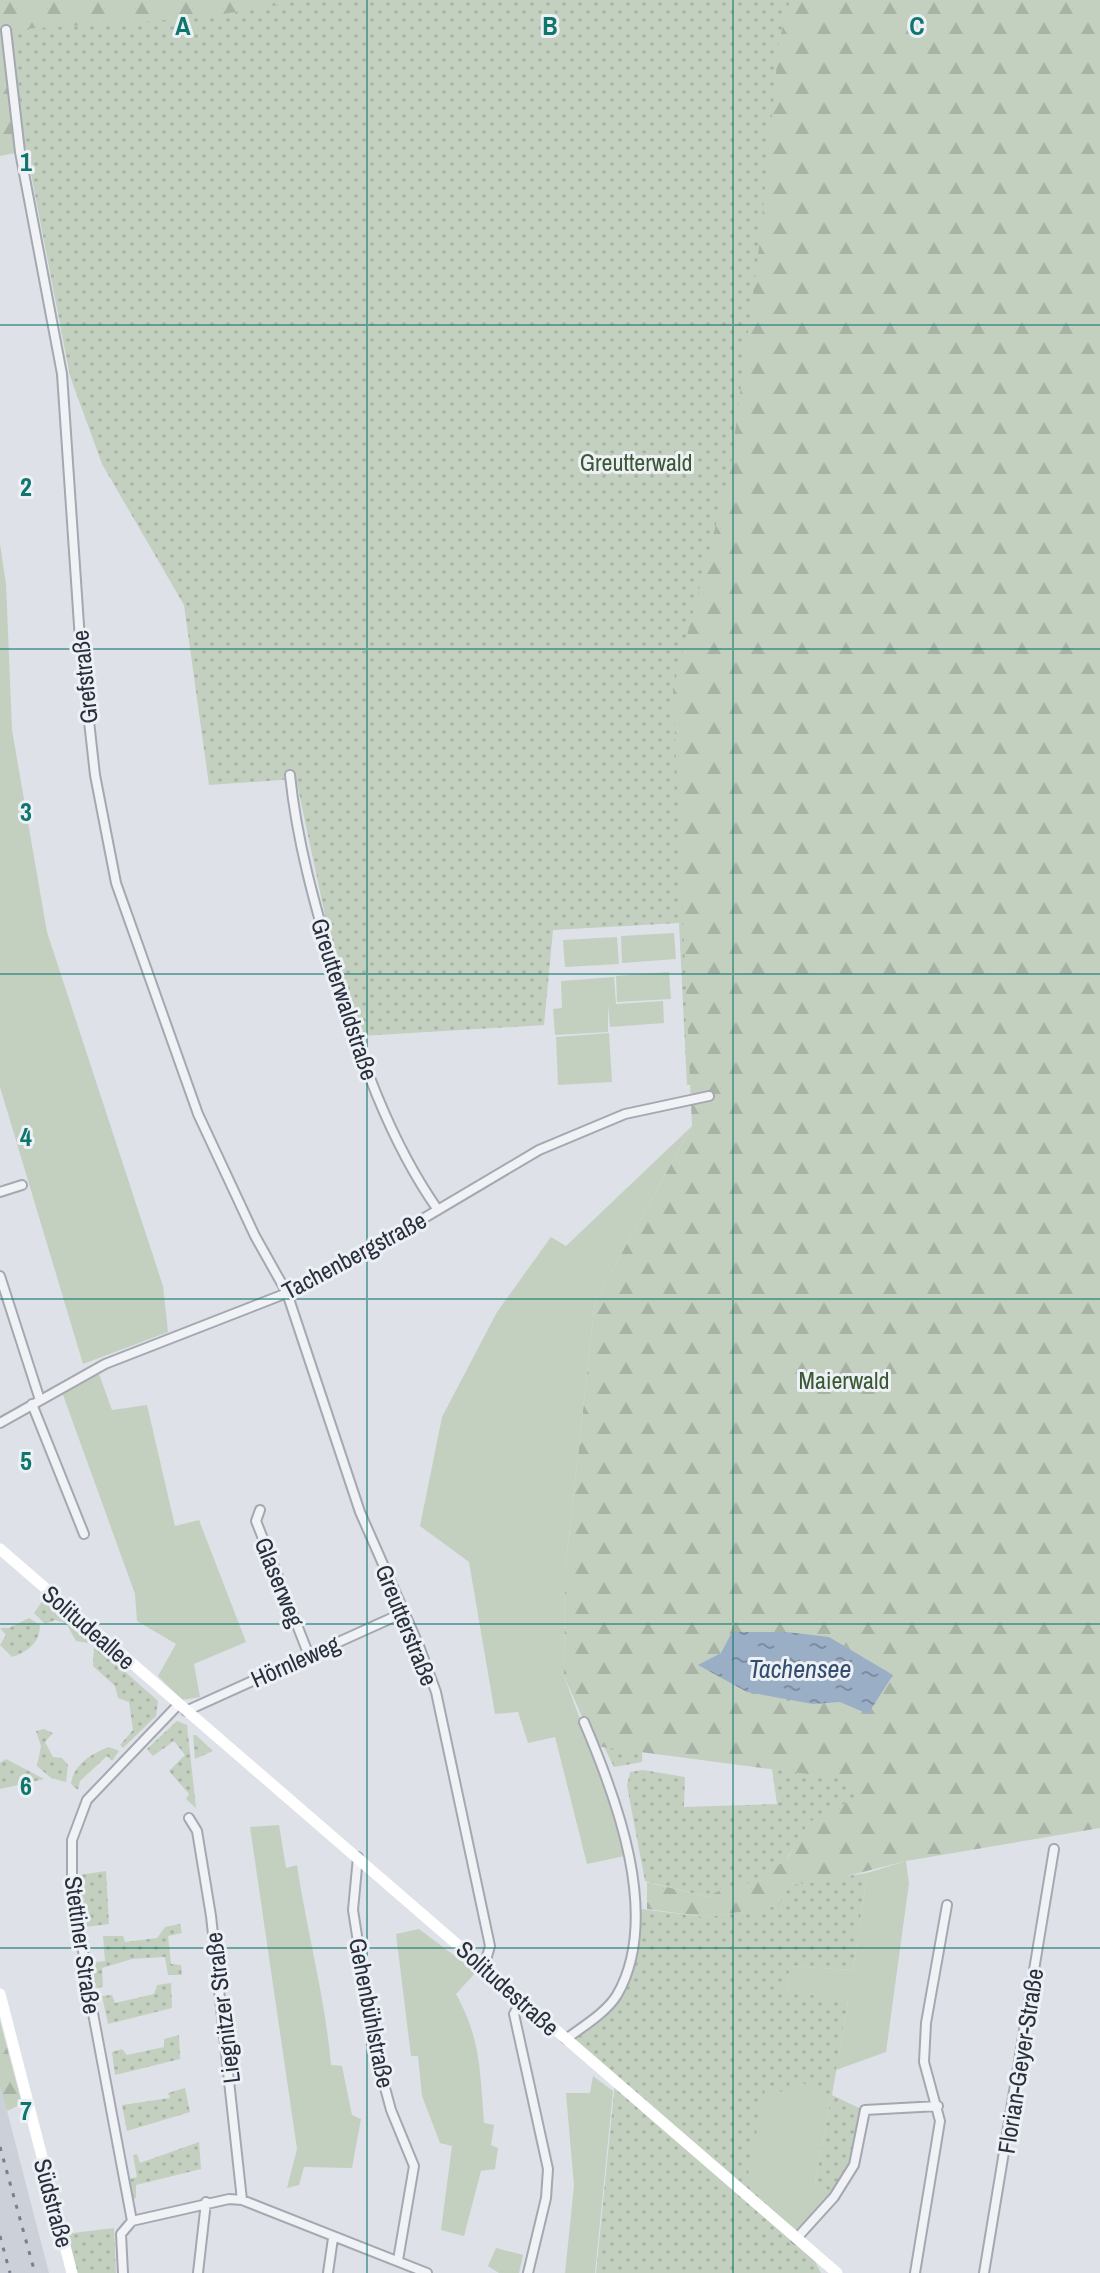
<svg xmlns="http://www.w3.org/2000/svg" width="1100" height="2273" viewBox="0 0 1100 2273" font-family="'Archivo Narrow',sans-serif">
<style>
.built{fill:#ccd0d9}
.grass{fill:url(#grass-dots)}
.forest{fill:url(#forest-firs);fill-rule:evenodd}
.garden{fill:#c3d0bf}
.water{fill:url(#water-ripples)}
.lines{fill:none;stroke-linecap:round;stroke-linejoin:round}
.minor-casing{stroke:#a4a8b1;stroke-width:12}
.minor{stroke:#f0f2f5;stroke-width:8}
.secondary{stroke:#fff;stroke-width:11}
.rail{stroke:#788090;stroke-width:3;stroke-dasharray:4 8;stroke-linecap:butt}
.grid{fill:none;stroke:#0f766e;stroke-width:2;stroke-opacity:0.55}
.labels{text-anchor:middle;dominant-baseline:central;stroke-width:6;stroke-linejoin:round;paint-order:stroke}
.park-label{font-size:24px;fill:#3b5835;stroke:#edf0f4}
.street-label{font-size:24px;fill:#282f3d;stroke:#edf0f4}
.water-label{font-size:26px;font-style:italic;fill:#344d6f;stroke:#edf0f4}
.grid-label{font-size:26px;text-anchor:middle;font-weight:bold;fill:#0f766e;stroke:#edf0f4;stroke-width:6;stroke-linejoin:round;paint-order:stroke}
</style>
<defs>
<pattern id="grass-dots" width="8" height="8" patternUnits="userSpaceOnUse" patternTransform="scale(2)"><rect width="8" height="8" fill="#c3d0bf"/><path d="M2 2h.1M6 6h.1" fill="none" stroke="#a8b3a5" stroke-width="1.8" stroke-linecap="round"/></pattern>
<pattern id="forest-firs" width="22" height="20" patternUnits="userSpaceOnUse" patternTransform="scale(2)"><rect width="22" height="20" fill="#c3d0bf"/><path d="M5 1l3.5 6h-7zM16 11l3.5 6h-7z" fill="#a8b3a5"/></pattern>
<pattern id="water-ripples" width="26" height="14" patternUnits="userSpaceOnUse" patternTransform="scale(2)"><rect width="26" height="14" fill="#9aaec6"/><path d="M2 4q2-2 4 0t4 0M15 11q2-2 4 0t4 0" fill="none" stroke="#7e8ea2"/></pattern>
</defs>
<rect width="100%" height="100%" fill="#dee1e7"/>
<path class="built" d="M0,2087L7,2111L49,2273H0Z"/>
<path class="grass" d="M0,0H1100V1827L809,1822C797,1842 784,1870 762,1880C745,1889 725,1888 707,1897L645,1881L627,1786L630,1772L643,1770L685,1777L684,1807L777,1804L772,1769L824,1776L643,1711L642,1762L614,1767L569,1676L723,1084L687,1085L679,923L553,930L544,1025L361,1036L329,934L296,779L209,785L184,605L102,464L70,376L26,148L0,152Z
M43,1600L90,1639L88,1643L76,1641L66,1623L55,1620L45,1624L34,1613Z
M29,1618L40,1625C40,1643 27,1652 12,1657L0,1645L6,1635L0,1628H9Z
M94,1644L158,1701L156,1716L123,1748L120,1745L133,1730L129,1702L118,1698L115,1686L93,1666Z
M177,1721L187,1725L196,1808L186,1799L189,1794L169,1771L185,1755L174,1741L153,1756L147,1749Z
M44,1729L53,1733L45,1742L53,1757L62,1758L68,1765L66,1782L51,1778L37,1766L41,1746L36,1731Z
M193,1735H196L213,1751L195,1759Z
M109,1747L119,1751L112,1761L107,1756L80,1781L78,1790L71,1784C73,1765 92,1753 109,1747Z
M6,1759L44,1779L0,1789V1763Z
M106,1871L109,1924L86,1927L79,1875Z
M867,1873L853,1970L790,1966L786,1990L848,2001L832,2095L861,2109L851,2161L832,2193L815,2182L831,2096L785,2094L766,2085L800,2231L821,2273H596L615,2082L566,2039L616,1996L640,1909L706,1917L777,1906L790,1885Z
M180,1924L182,1933L168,1936L171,1964L181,1965L182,1975H168L165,1957L132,1959L102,1968L103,1987L94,1988V1969L89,1963L105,1961L103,1936H123L125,1942L157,1938L165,1927Z
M171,1983L172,2008L108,2024L102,1996L112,1995L115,2003L154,1994L157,1985Z
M179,2035L180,2059L115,2075L112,2052L122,2049L127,2055L164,2047V2039Z
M185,2088L190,2112L127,2131L122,2105L170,2098L168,2093Z
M199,2142L201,2169L136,2185V2198L133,2199L130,2179L137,2177L133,2155L137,2154L140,2163Z
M114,2228L116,2273H76L65,2234Z"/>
<path class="forest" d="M0,0H307L199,18L6,30L20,152L0,156Z
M790,0H1100V1828L906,1861L824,1882L790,1885L778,1906L706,1917L647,1909V1882L707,1897L724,1888L762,1880L789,1856L809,1822L859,1796L845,1779L595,1746L564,1676L565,1573L595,1301L692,1126L673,689L730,471L760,240L779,41ZM786,1632L829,1637L893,1676L868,1713L840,1702L813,1704L780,1700L699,1665L721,1653Z
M0,2021L22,2104L7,2111L0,2087Z"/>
<path class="garden" d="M0,544L6,584L12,730L47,932L163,1286L168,1332L83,1364L0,1087Z
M674,933L676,959L622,963L621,936Z
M617,937L619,964L565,967L563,940Z
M669,972L671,999L617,1002L616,976Z
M614,977L616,1004L663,1001L664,1023L610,1027L608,1005V1032L555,1035L553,1009L562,1008L561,981Z
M609,1033L612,1082L558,1085L556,1037Z
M692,1126L595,1301L565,1573L564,1676L599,1770L625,1856L587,1864L555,1737L528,1743L518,1712L495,1714L469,1562L420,1526L442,1417L497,1312L551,1237L566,1246Z
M99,1374L112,1410L147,1405L175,1526L199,1520L246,1642L194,1664L200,1697L182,1700L158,1676L176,1644L137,1621L135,1594L62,1392Z
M279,1825L286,1868L297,1865C307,1932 325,1997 331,2065L342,2066L352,2115L361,2119L352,2168L304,2167L299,2185L287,2188L297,2149L250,1827Z
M906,1861L909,1883L886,2052L836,2070L848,2002L786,1990L790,1966L853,1970L867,1873Z
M419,1929L476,1972L456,1994C481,2039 480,2072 484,2123L494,2125L491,2145L498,2148L495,2169L481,2171L464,2236L441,2230L452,2146L440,2143L422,2096L418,2056H411L396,1934Z
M593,2076L613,2091L595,2273H565L574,2186L566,2093H590Z
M792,2078L831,2096L815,2182L832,2193L800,2231L746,2184L766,2085L785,2094Z
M496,2248L523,2255L519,2273H499L488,2266Z"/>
<path class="water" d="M732,1632H786L829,1637L893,1675L868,1714L840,1702L813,1704L747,1692L698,1665L721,1653Z"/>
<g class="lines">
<defs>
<path id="minor" d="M6,30L20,152L62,374L80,640L95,775L116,883L198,1114L255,1236L287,1293L360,1512L419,1646L436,1692L490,1946L484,1967
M290,775C297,843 315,905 334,971C359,1053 388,1139 438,1210
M0,1192L22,1185
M0,1276L40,1400
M32,1404L84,1534
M0,1423L105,1364L287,1293L355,1259L539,1150L625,1114L709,1096
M260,1510L256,1521L308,1653
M186,1711L405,1612
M189,1818L197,1831L211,1916L242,2200
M358,1857L353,1910L375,2051L391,2110L414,2166L398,2260
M522,2000L514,2014L548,2169L546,2198L528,2273
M566,2039C582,2027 606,2013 617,1995C662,1917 616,1797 584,1722
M132,2221L89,1992L72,1875V1840L87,1800L178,1705
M796,2239L834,2197L854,2165L865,2110L938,2106
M123,2273L121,2234L132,2221L229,2199L242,2200L427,2273
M198,2273L206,2202
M328,2273L333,2238
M915,2273L940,2121L924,2062L926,2023L947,1905
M984,2273L1054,1849"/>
</defs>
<use href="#minor" class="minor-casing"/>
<use href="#minor" class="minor"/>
<path class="secondary" d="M0,1549L837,2273
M0,1994L72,2273"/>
<path class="rail" d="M0,2147L35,2273
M0,2236L10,2273"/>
</g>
<path class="grid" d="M367,0V2273M733,0V2273M0,325H1100M0,649H1100M0,974H1100M0,1299H1100M0,1624H1100M0,1948H1100"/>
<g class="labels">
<g class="park-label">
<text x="636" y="462">Greutterwald</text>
<text x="844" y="1380">Maierwald</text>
</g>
<g class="street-label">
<text transform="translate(84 677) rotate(-96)">Grefstraße</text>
<text transform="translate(345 999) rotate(72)">Greutterwaldstraße</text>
<text transform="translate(354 1255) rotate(-28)">Tachenbergstraße</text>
<text transform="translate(280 1582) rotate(68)">Glaserweg</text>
<text transform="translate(407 1625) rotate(68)">Greutterstraße</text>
<text transform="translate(89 1627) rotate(41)">Solitudeallee</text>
<text transform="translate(295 1661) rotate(-24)">Hörnleweg</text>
<text transform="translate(83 1945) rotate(82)">Stettiner Straße</text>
<text transform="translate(508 1988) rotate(42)">Solitudestraße</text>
<text transform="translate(222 2008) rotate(-97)">Liegnitzer Straße</text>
<text transform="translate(372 2013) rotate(79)">Gehenbühlstraße</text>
<text transform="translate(1020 2061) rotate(-81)">Florian-Geyer-Straße</text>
<text transform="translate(54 2203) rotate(75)">Südstraße</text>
</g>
<g class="water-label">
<text x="800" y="1668">Tachensee</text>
</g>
</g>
<g class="grid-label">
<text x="183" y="35">A</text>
<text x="550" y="35">B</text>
<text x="917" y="35">C</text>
<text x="26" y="171">1</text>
<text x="26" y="496">2</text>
<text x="26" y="821">3</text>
<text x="26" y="1146">4</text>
<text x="26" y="1470">5</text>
<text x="26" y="1795">6</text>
<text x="26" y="2120">7</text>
</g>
</svg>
